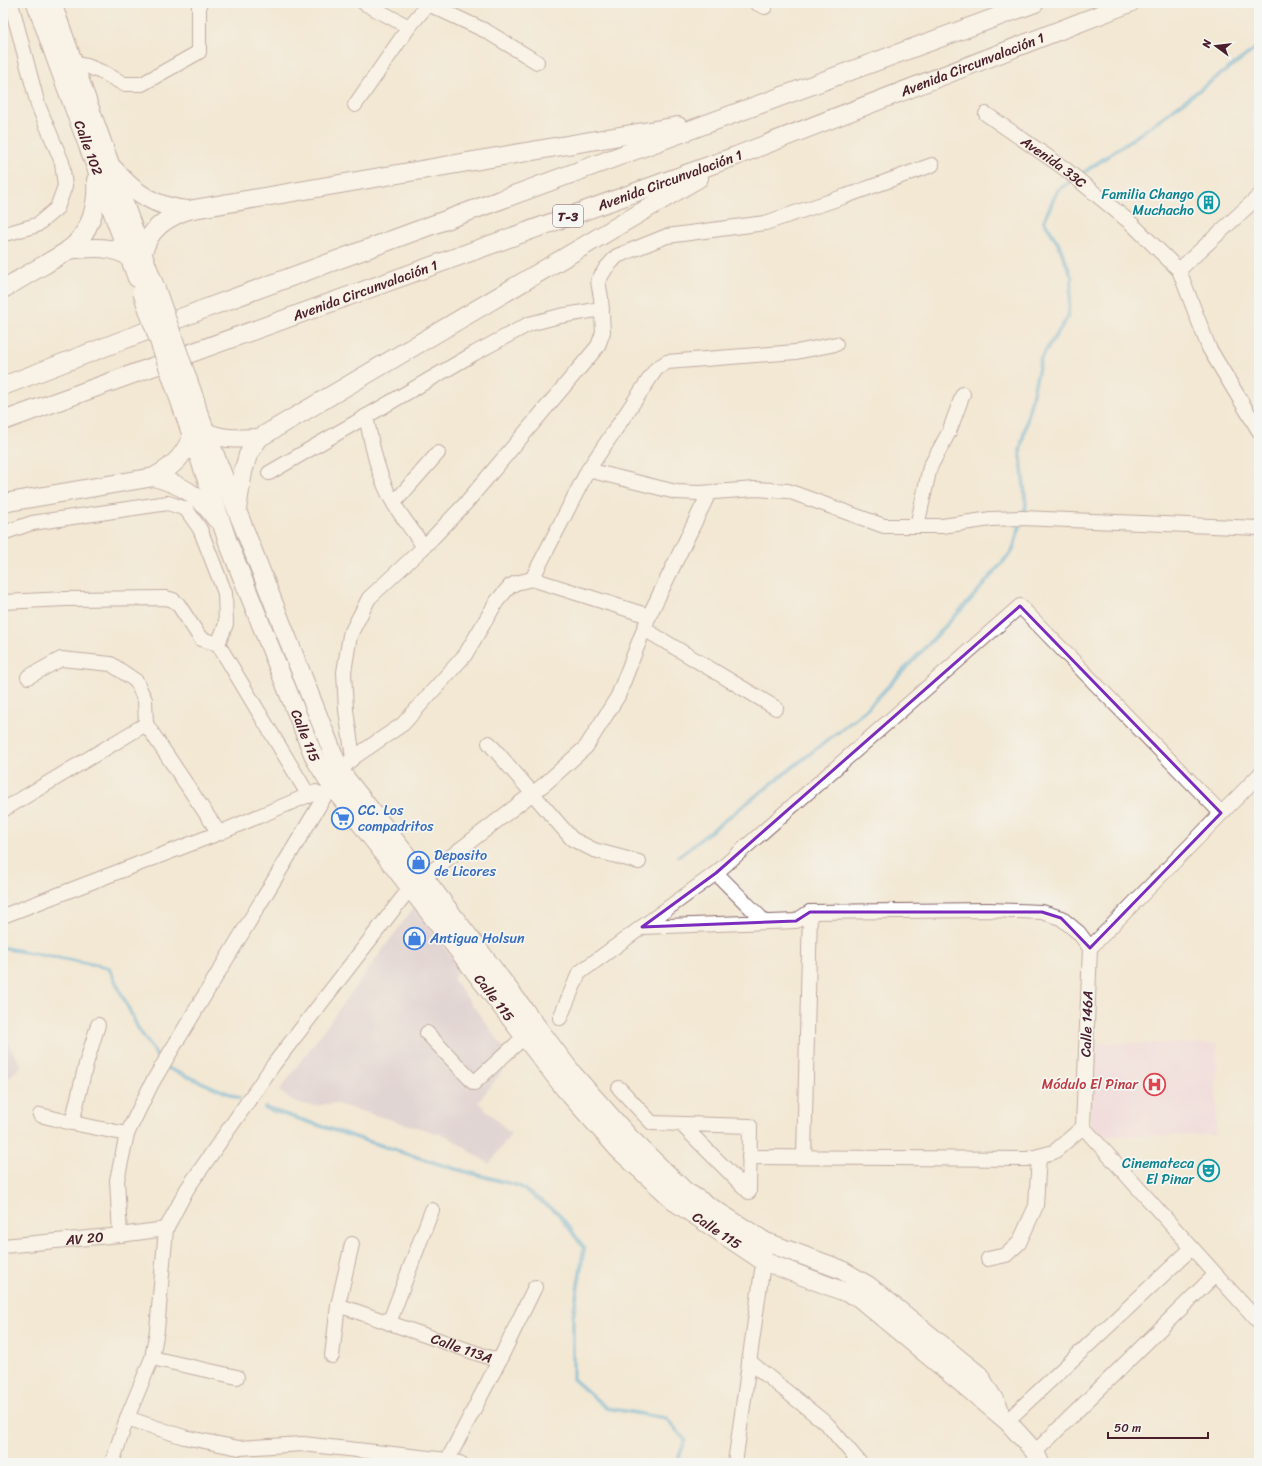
<svg xmlns="http://www.w3.org/2000/svg" width="1262" height="1466" viewBox="0 0 1262 1466" font-family="Sriracha,sans-serif">
<style>
.built{fill:#efd0e6}
.industrial{fill:#cdbed2}
.lines{fill:none;stroke-linecap:round;stroke-linejoin:round}
.stream{stroke:#57a8d2;stroke-width:4}
.minor-casing{stroke:#856566;stroke-width:16}
.major-casing{stroke:#856566;stroke-width:20}
.minor{stroke:#fff;stroke-width:14}
.major{stroke:#fff;stroke-width:18}
.major-bridge-casing{stroke:#856566;stroke-width:20;stroke-linecap:butt}
.major-bridge{stroke:#fff;stroke-width:18}
.marked{fill:none;stroke:#7b2cbf;stroke-width:3;stroke-linejoin:round}
.labels{text-anchor:middle;dominant-baseline:central;stroke-width:3.5;stroke-linejoin:round;paint-order:stroke}
.shield{fill:#f6f6f2;stroke:#7e6067;stroke-width:1}
.shield-label{font-size:13px;font-weight:bold;fill:#4a1f2b}
.street-label{font-size:14px;fill:#4a1f2b;stroke:#f6f6f2}
.culture-label{font-size:14px;fill:#0d838f;stroke:#f6f6f2;text-anchor:end}
.shop-label{font-size:14px;fill:#366cbe;stroke:#f6f6f2;text-anchor:start}
.health-label{font-size:14px;fill:#be3a42;stroke:#f6f6f2;text-anchor:end}
</style>
<rect width="100%" height="100%" fill="#f6f6f2"/>
<filter id="ink" filterUnits="userSpaceOnUse"><feTurbulence type="fractalNoise" baseFrequency=".025" numOctaves="2"/><feDisplacementMap in="SourceGraphic" scale="8" xChannelSelector="R" yChannelSelector="G"/><feConvolveMatrix kernelMatrix="1 2 1 2 8 2 1 2 1" color-interpolation-filters="sRGB"/></filter>
<filter id="wash" filterUnits="userSpaceOnUse"><feTurbulence type="fractalNoise" baseFrequency=".012" numOctaves="4" result="noise"/><feDisplacementMap in="SourceGraphic" scale="16" xChannelSelector="R" yChannelSelector="G"/><feGaussianBlur stdDeviation="0.9" result="paint"/><feColorMatrix in="noise" values="0 0 0 0 0 0 0 0 0 0 0 0 0 0 0 0 0 1.4 0 .05"/><feComposite in="paint" operator="in"/></filter>
<g filter="url(#wash)">
<rect width="100%" height="100%" fill="#f2e8d3"/>
<path class="built" d="M1092,1043L1217,1044L1216,1135L1102,1136L1090,1125Z"/>
<path class="industrial" d="M414,907L460,968L453,979L512,1059L478,1102L511,1134L489,1164L447,1136L333,1103L314,1106L297,1103L279,1091Z
M3,1036L22,1066L3,1082Z"/>
<g class="lines">
<path class="stream" d="M1023,515L1026,505L1020,451L1041,358L1068,317L1072,278L1059,245L1044,221L1057,191L1144,131L1259,46
M679,856L866,710L973,597L1013,550L1021,521
M3,948L66,959L109,968L138,1028L161,1062
M165,1067L239,1098
M265,1108L445,1166L519,1186L558,1213L584,1248L573,1317V1379L606,1408L666,1418L685,1440L677,1463"/>
</g>
</g>
<g filter="url(#ink)">
<g class="lines">
<defs>
<g id="minor">
<path d="M364,3L409,27L429,3"/>
<path d="M756,3L765,7"/>
<path d="M428,4L486,31L537,62"/>
<path d="M74,64L87,66L104,73L124,84H142L199,52V3"/>
<path d="M355,105L409,27"/>
<path id="s1" d="M986,114L1064,168L1132,224L1179,270L1259,196"/>
<path d="M3,233H9L37,225L57,208L65,186L62,162L38,105L11,3"/>
<path d="M1179,270L1209,348L1259,431"/>
<path d="M366,416C372,446 378,477 394,504C403,519 414,532 424,547"/>
<path d="M588,470L676,492L700,493L755,489L788,491L884,526H942L991,519L1022,518L1259,528"/>
<path d="M269,473L475,353L529,324L560,316L602,309"/>
<path d="M394,503L438,453"/>
<path d="M917,526L930,467L949,432L963,394"/>
<path d="M3,533L32,523L168,503L186,509L200,529L225,593L226,624L218,644"/>
<path d="M532,579L588,470L656,369L667,362L796,352L836,344"/>
<path d="M3,602L66,599L166,598L173,600L178,604L201,639L218,644L309,796"/>
<path d="M644,629L776,708"/>
<path d="M28,677L61,659L111,664L136,681L145,700L146,724"/>
<path d="M489,743L572,839L594,850L639,862"/>
<path d="M353,758L346,710L344,672L350,635L369,598L424,547L465,504L598,346L603,332L601,298L598,281L606,268L617,256L667,236L765,223L846,196L932,165"/>
<path d="M1259,775L1090,948L1083,1127L1259,1322"/>
<path d="M3,810L146,724L219,833"/>
<path d="M716,873L765,922"/>
<path d="M3,916L219,833L316,792"/>
<path d="M642,927L796,921L810,912L988,910L1042,912L1061,918L1079,933L1090,948"/>
<path d="M560,1018L579,973L716,873L1020,606L1221,813"/>
<path d="M427,1033L474,1083L525,1036"/>
<path d="M619,1088L652,1123L750,1126L749,1192L681,1124"/>
<path d="M40,1115L72,1123L127,1134"/>
<path d="M72,1123L86,1064L98,1025"/>
<path d="M749,1157L1027,1159L1054,1152L1083,1127"/>
<path d="M804,1157L810,912"/>
<path d="M120,1235L117,1180L127,1134L152,1083L171,1051L340,771L353,758L403,724L465,655L497,601L510,586L516,583L532,579L649,616"/>
<path id="s2" d="M3,1246L120,1235L166,1229"/>
<path d="M988,1259L1006,1255L1019,1243L1036,1206L1039,1156"/>
<path id="s3" d="M338,1305L499,1361L446,1463"/>
<path d="M389,1323L432,1210"/>
<path d="M332,1356L338,1305L352,1244"/>
<path d="M152,1358L237,1377"/>
<path d="M499,1361L535,1287"/>
<path d="M749,1361L828,1425L860,1463"/>
<path d="M127,1418L184,1437L239,1448L303,1444L447,1460L460,1463"/>
<path d="M1007,1421L1192,1248"/>
<path d="M1035,1452L1215,1275"/>
<path d="M112,1463L127,1418L152,1358L157,1330L166,1229L187,1189L274,1064L410,888L546,783L586,747L618,696L649,616L709,493"/>
<path d="M735,1463L766,1242"/>
</g>
<g id="major">
<path id="s4" d="M36,3L58,65L137,278"/>
<path d="M52,3L142,253L156,289"/>
<path d="M114,169C135,194 156,207 188,210"/>
<path d="M68,250C92,247 115,245 134,260"/>
<path d="M137,277C144,240 151,223 188,210L678,126"/>
<path d="M3,289C17,281 31,272 46,264C53,259 60,256 67,251C90,235 98,206 96,180"/>
<path d="M3,386L204,309L1035,3"/>
<path d="M195,400L198,412L340,771L423,876L573,1074L630,1138L685,1191L766,1242L840,1269L869,1286L979,1375L999,1408"/>
<path id="s5" d="M182,407L228,542L315,759L331,785L564,1088L619,1150L678,1204L763,1261L858,1297L1007,1421L1035,1452L1040,1463"/>
<path id="s6" d="M3,421L736,156L1130,3"/>
<path d="M200,429C218,440 238,439 259,438"/>
<path d="M154,477C182,485 199,495 216,519"/>
<path d="M3,503L154,477C176,465 185,454 195,430"/>
<path d="M237,509L243,472L248,455L259,438L699,178"/>
</g>
</defs>
<use href="#minor" class="minor-casing"/>
<use href="#major" class="major-casing"/>
<use href="#minor" class="minor"/>
<use href="#major" class="major"/>
<defs>
<path id="major-bridge" d="M156,289L195,400
M142,292L182,407"/>
</defs>
<use href="#major-bridge" class="major-bridge-casing"/>
<use href="#major-bridge" class="major-bridge"/>
</g>
</g>
<path d="M0 0H1262V1466H0ZM1020,606L1221,813L1090,948L1061,918L1042,912H810L796,921L642,927L716,873Z" fill="#f2e8d3" fill-opacity=".55" fill-rule="evenodd"/>
<path class="marked" d="M1020,606L1221,813L1090,948L1061,918L1042,912H810L796,921L642,927L716,873Z"/>
<defs>
<symbol id="building-ring" viewBox="-11 -11 22 22"><circle r="9.5" fill="#f6f6f2" stroke="#0f9aa8" stroke-width="1.5"/><path d="M-4-6H4V6H1V3H-1V6H-4ZM-2.5-4.3h1.7v1.8h-1.7ZM.8-4.3h1.7v1.8H.8ZM-2.5-1h1.7V.8h-1.7ZM.8-1h1.7V.8H.8Z" fill="#0f9aa8"/></symbol>
<symbol id="supermarket-ring" viewBox="-11 -11 22 22"><circle r="9.5" fill="#f6f6f2" stroke="#3f7fe0" stroke-width="1.5"/><path d="M-6-5.5h2.5l.6 2H6L4.5 2H-2.5L-4.4-4H-6ZM-1.5 3.2a1.3 1.3 0 1 0 .1 0ZM3 3.2a1.3 1.3 0 1 0 .1 0Z" fill="#3f7fe0"/></symbol>
<symbol id="shop-ring" viewBox="-11 -11 22 22"><circle r="9.5" fill="#f6f6f2" stroke="#3f7fe0" stroke-width="1.5"/><path d="M-5-2.5h2.3a2.7 3.5 0 0 1 5.4 0H5L5.5 6h-11ZM-1.5-2.5h3a1.5 2.3 0 0 0-3 0Z" fill="#3f7fe0"/></symbol>
<symbol id="hospital-ring" viewBox="-11 -11 22 22"><circle r="9.5" fill="#f6f6f2" stroke="#e0444e" stroke-width="1.5"/><path d="M-5-5h3v3.5h4V-5h3V5h-3V1.5h-4V5h-3Z" fill="#e0444e"/></symbol>
<symbol id="theatre-ring" viewBox="-11 -11 22 22"><circle r="9.5" fill="#f6f6f2" stroke="#0f9aa8" stroke-width="1.5"/><path d="M-5-5.5Q0-4 5-5.5V0Q5 5 0 6Q-5 5-5 0ZM-3.3-2.5H-1v1.5H-3.3ZM1-2.5H3.3v1.5H1ZM-2.8 1Q0 5.5 2.8 1Z" fill="#0f9aa8"/></symbol>
</defs>
<g fill-rule="evenodd">
<use href="#building-ring" x="1196" y="190" width="25" height="25"/>
<use href="#supermarket-ring" x="330" y="806" width="25" height="25"/>
<use href="#shop-ring" x="406" y="850" width="25" height="25"/>
<use href="#shop-ring" x="402" y="926" width="25" height="25"/>
<use href="#hospital-ring" x="1142" y="1072" width="25" height="25"/>
<use href="#theatre-ring" x="1196" y="1158" width="25" height="25"/>
</g>
<g class="labels">
<rect class="shield" x="553" y="205" width="30" height="22" rx="3"/>
<g class="shield-label">
<text x="568" y="216">T-3</text>
</g>
<g class="street-label">
<text stroke="none"><textPath href="#s6" startOffset="1033">Avenida Circunvalación 1</textPath></text>
<text stroke="none"><textPath href="#s4" startOffset="154">Calle 102</textPath></text>
<text stroke="none"><textPath href="#s1" startOffset="83">Avenida 33C</textPath></text>
<text stroke="none"><textPath href="#s6" startOffset="709">Avenida Circunvalación 1</textPath></text>
<text stroke="none"><textPath href="#s6" startOffset="385">Avenida Circunvalación 1</textPath></text>
<text stroke="none"><textPath href="#s5" startOffset="351">Calle 115</textPath></text>
<text stroke="none"><textPath href="#s5" startOffset="675">Calle 115</textPath></text>
<text transform="translate(1087 1024) rotate(-88)">Calle 146A</text>
<text stroke="none"><textPath href="#s5" startOffset="999">Calle 115</textPath></text>
<text stroke="none"><textPath href="#s2" startOffset="82">AV 20</textPath></text>
<text stroke="none"><textPath href="#s3" startOffset="131">Calle 113A</textPath></text>
</g>
<g class="culture-label">
<text x="1194" y="194">Familia Chango<tspan x="1194" dy="16">Muchacho</tspan></text>
<text x="1194" y="1163">Cinemateca<tspan x="1194" dy="16">El Pinar</tspan></text>
</g>
<g class="shop-label">
<text x="358" y="810">CC. Los<tspan x="358" dy="16">compadritos</tspan></text>
<text x="434" y="855">Deposito<tspan x="434" dy="16">de Licores</tspan></text>
<text x="430" y="938">Antigua Holsun</text>
</g>
<g class="health-label">
<text x="1138" y="1084">Módulo El Pinar</text>
</g>
</g>
<rect width="1262" height="1466" fill="none" stroke="#f6f6f2" stroke-width="16"/>
<g transform="translate(1216 46) rotate(285)" stroke="#f6f6f2" stroke-width="3" paint-order="stroke">
<path d="M0-3L7 15L0 10L-7 15Z" fill="#4a1f2b"/>
<text y="-6" font-size="11" font-weight="bold" text-anchor="middle" fill="#4a1f2b">N</text>
</g>
<path d="M1108 1432v6h100v-6" fill="none" stroke="#4a1f2b" stroke-width="2"/>
<text x="1114" y="1432" font-size="12" fill="#4a1f2b" stroke="#f6f6f2" stroke-width="3" paint-order="stroke">50 m</text>
</svg>
